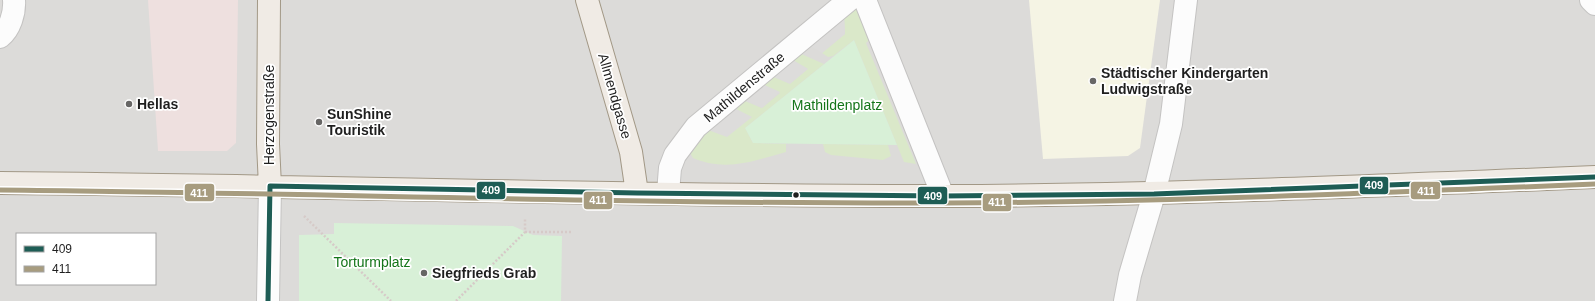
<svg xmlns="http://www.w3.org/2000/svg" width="1595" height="301" viewBox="0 0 1595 301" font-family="Arial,sans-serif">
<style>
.residential{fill:#dcdbd9;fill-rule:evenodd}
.commercial{fill:#eee0df}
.education{fill:#f5f4e4}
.grass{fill:#dae8c9}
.park{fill:#d8f0d7}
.parking{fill:#dddcdb}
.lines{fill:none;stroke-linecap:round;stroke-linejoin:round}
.minor-casing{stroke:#c4c3c2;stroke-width:24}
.major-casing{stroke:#a29886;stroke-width:24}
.path{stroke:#d6cac8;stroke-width:2.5;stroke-dasharray:2 2;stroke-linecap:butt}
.minor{stroke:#fcfcfc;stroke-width:22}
.major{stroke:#f0ebe5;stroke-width:22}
.bus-1-casing{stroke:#fff;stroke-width:8}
.bus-2-casing{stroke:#fff;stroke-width:8}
.bus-1{stroke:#1e5d55;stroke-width:5}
.bus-2{stroke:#a79c7f;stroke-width:5}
.poi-dot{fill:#676665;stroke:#fff;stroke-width:1.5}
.bus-dot{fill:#1f1f1f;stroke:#fff;stroke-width:1.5}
.labels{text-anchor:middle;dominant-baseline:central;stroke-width:3.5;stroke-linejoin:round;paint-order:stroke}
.poi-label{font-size:14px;font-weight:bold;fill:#1f1f1f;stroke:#fff;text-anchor:start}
.street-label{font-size:14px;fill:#1f1f1f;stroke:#fff}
.park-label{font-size:14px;fill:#14751a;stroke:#fff}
.line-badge{stroke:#fff;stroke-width:1.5}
.badge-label{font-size:11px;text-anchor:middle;font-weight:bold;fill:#fff}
</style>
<rect width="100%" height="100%" fill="#edebe8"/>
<path class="residential" d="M0,0H1595V301H0ZM17,234H155V284H17Z"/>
<path class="commercial" d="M148,0H238L236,143L227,151H158Z"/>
<path class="education" d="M1029,0H1160L1140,148L1128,156L1043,159Z"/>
<path class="grass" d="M856,8L859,9L873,36L866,43L916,164L904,162L854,40L833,56L828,57L822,53L845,34L844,15Z
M799,53L824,64L745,128L753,143L786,144V152C753,161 726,172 693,158L689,151L708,130L751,117L734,108L743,100L762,108L780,93L762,84L771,76L808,69L791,59Z
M823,144L888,145L891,156L883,160L831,155L825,152Z"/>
<path class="park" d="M854,40L897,145L753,143L745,128Z
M334,223L513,226L533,235L562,236L561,301H299V235L334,234Z"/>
<path class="parking" d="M844,15L845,34L822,53L809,45Z
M791,59L808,69L790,84L771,76Z
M762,84L780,92L762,108L743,100Z
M734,108L752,117L727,137L708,130Z"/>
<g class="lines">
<defs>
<path id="minor" d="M865,0L943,196
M1591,0L1595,4
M0,37C10,29 15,13 14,0
M668,193L670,168L675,155L696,127L849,0
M268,301L270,186
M1125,301L1130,275L1154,194L1171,124L1186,0"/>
<path id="major" d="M269,0L268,144L270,186
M587,0L631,152L637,193
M0,183C315,185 631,197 946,196C1163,195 1379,186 1595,177"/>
</defs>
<use href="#minor" class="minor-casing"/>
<use href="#major" class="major-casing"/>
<path class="path" d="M304,216L391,301
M525,232H571
M456,301L525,232V218"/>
<use href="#minor" class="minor"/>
<use href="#major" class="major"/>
<defs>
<path id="bus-1" d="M270,186L637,193L943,196L1154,194L1595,177
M268,301L270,186"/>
<path id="bus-2" d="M0,190C315,193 631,204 946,203C1162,202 1379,193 1595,184"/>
</defs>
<use href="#bus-1" class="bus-1-casing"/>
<use href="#bus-2" class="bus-2-casing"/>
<use href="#bus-1" class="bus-1"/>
<use href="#bus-2" class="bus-2"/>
</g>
<g class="poi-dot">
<circle cx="1093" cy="81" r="4"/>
<circle cx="129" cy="104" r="4"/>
<circle cx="319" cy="122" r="4"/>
<circle cx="424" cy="273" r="4"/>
</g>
<circle class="bus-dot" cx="796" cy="195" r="3.5"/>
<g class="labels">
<g class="poi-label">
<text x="1101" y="73">Städtischer Kindergarten<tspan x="1101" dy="16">Ludwigstraße</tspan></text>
<text x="137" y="104">Hellas</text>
<text x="327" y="114">SunShine<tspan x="327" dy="16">Touristik</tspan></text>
<text x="432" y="273">Siegfrieds Grab</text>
</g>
<g class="street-label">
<text transform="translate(744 87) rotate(-40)">Mathildenstraße</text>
<text transform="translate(615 96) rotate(74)">Allmendgasse</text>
<text transform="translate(269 115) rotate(-90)">Herzogenstraße</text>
</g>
<g class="park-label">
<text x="837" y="105">Mathildenplatz</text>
<text x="372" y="262">Torturmplatz</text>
</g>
</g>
<g class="line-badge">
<rect x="1359" y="176" width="30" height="19" rx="4" fill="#1e5d55"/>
<rect x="476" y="181" width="30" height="19" rx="4" fill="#1e5d55"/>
<rect x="1410" y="181" width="31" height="19" rx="4" fill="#a79c7f"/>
<rect x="184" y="183" width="31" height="19" rx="4" fill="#a79c7f"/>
<rect x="917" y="186" width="31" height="19" rx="4" fill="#1e5d55"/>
<rect x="583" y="191" width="30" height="19" rx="4" fill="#a79c7f"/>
<rect x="982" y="193" width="30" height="19" rx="4" fill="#a79c7f"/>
</g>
<g class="badge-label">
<text x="1374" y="189">409</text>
<text x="491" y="194">409</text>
<text x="1426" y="195">411</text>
<text x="199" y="197">411</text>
<text x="933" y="200">409</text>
<text x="598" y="204">411</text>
<text x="997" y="206">411</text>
</g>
<rect x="16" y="233" width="140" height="52" fill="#ffffff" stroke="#a5a5a5"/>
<rect x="24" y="246" width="20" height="6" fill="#1e5d55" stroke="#a5a5a5"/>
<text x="52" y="253" font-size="12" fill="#1f1f1f">409</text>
<rect x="24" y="266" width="20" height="6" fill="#a79c7f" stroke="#a5a5a5"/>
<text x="52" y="273" font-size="12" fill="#1f1f1f">411</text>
</svg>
